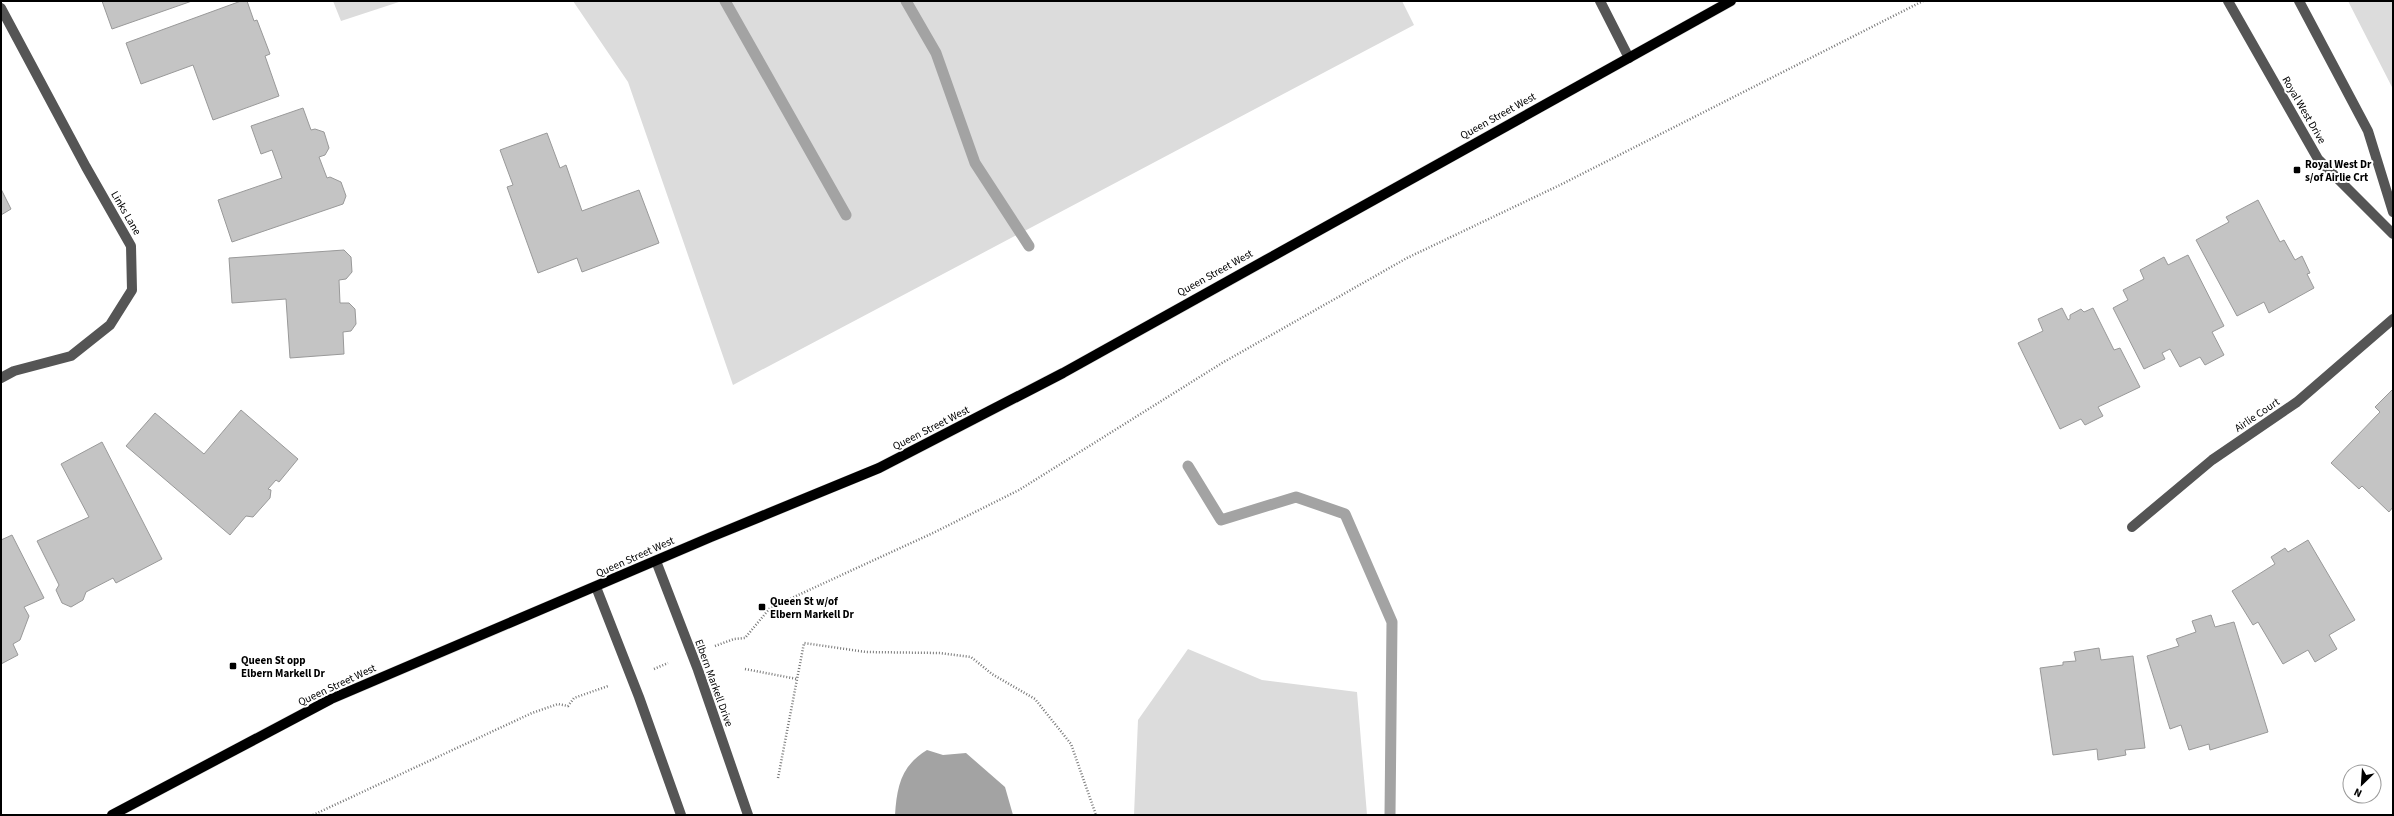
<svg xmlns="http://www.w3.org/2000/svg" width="2394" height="816" viewBox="0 0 2394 816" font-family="'Source Sans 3',sans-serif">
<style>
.green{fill:#dcdcdc}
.water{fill:#a3a3a3}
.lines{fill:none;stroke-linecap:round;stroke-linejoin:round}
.stream{stroke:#a3a3a3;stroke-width:11}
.building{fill:#c4c4c4;stroke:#999}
.major-casing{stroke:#dbdbdb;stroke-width:11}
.path{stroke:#777;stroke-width:2.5;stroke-dasharray:1 2;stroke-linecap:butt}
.minor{stroke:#555;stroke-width:10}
.major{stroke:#000;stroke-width:10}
.poi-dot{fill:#000;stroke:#fff;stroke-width:1.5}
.labels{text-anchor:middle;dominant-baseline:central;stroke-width:4;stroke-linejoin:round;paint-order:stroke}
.street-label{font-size:11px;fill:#000;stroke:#fff}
.poi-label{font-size:11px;font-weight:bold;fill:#000;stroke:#fff;text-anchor:start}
</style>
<rect width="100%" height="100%" fill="#fff"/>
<path class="green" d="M333,1H402L341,21Z
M573,1H1402L1414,25L733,385L628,82Z
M2348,1H2393V89Z
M1188,649L1262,680L1357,692L1367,815H1134L1138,720Z"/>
<path class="water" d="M927,750L943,755L966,753L1005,787L1013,815H895C897,786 901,766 927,750Z"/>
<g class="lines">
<path class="stream" d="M725,1L846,215
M906,1L936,53L975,163L1029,246
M1188,466L1221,520L1296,497L1345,514L1392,622L1390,815"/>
</g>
<path class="building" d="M102,1H192L112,29Z
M241,1H247L254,21L257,20L270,54L265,56L279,96L213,120L193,65L141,84L126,43Z
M303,108L311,130L315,129L324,132L329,148L325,155L319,157L327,178L330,177L341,182L346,196L343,204L232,242L218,200L282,178L272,150L261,154L251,126Z
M547,133L560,168L566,165L582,211L639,190L659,243L582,272L577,258L538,273L507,187L513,185L500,150Z
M1,189L11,209L1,215Z
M2258,200L2280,242L2284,240L2295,260L2302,256L2310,273L2307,274L2314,288L2269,313L2264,302L2237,316L2196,240L2229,222L2226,217Z
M344,250L351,257L352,272L346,279L339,280L340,303H349L355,309L356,324L351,331L343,332L344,354L290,358L286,299L232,303L229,258Z
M2188,255L2224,326L2212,332L2224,355L2205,365L2200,357L2180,367L2170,349L2162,353L2165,359L2144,369L2113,308L2128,300L2123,290L2144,279L2140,270L2164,257L2168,265Z
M2062,308L2068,320L2070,319V315L2081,309L2084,312L2093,308L2114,350L2120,348L2140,387L2098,407L2103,416L2085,425L2081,419L2060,429L2018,343L2043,331L2038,319Z
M2393,389V507L2389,512L2362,486L2359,489L2331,463L2380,412L2375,407Z
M241,410L298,459L279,482L276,480L268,489L271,490L270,498L253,517L246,516L230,535L126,446L155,413L204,454Z
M102,442L162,559L116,583L113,578L86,592L83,600L71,607L62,603L56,590L59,585L37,541L89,517L61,464Z
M12,535L44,598L24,607L29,616L20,640L13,644L18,655L1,664V540Z
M2308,540L2355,620L2329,635L2337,649L2315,662L2308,650L2283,664L2258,622L2253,625L2232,591L2275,564L2271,557L2285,548L2288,552Z
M2211,615L2215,627L2234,622L2268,732L2210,750L2209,744L2189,750L2181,725L2170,729L2147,656L2179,646L2176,639L2196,632L2192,621Z
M2099,648L2101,660L2133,656L2145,748L2125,750L2126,755L2098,760L2097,749L2053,755L2040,668L2063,665V662L2076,661L2074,652Z"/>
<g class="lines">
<defs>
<path id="major" d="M112,815L331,699L711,537L879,468L1063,373L1731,1"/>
</defs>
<use href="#major" class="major-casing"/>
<path class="path" d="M715,646L734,639L745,638L770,608L935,532L1019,490L1222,363L1407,258L1560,185L1923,1
M654,669L668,663
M745,669L797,679
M778,778L804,643L866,652L939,653L971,657L992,674L1035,699L1071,744L1096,815
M313,815L532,713L558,704L568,706L574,698L608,686"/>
<path class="minor" d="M1600,1L1629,58
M2228,1L2318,159L2393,234
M2299,1L2368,131L2393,212
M1,8L86,167L131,246L132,290L110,325L71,356L14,371L1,378
M2132,527L2212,460L2297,402L2393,319
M656,561L698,670L748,815
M596,587L639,697L681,815"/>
<use href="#major" class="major"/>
</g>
<g class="poi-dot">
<rect x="2293" y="166" width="8" height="8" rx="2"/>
<rect x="758" y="603" width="8" height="8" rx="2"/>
<rect x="229" y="662" width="8" height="8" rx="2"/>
</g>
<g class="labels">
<g class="street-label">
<text transform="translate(2304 110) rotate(60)">Royal West Drive</text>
<text transform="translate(1498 116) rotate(-29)">Queen Street West</text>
<text transform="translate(126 213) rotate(60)">Links Lane</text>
<text transform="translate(1215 273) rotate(-29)">Queen Street West</text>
<text transform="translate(2257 415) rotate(-34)">Airlie Court</text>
<text transform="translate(931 428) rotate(-27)">Queen Street West</text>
<text transform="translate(635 557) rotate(-24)">Queen Street West</text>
<text transform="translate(714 683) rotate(70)">Elbern Markell Drive</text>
<text transform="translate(337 685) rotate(-25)">Queen Street West</text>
</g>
<g class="poi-label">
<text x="2305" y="164">Royal West Dr<tspan x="2305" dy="13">s/of Airlie Crt</tspan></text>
<text x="770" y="601">Queen St w/of<tspan x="770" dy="13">Elbern Markell Dr</tspan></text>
<text x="241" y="660">Queen St opp<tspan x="241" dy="13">Elbern Markell Dr</tspan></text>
</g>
</g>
<rect width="2394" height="816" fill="none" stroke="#000000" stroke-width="4"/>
<g transform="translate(2362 784) rotate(205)"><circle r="19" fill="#ffffff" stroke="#999999"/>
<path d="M0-3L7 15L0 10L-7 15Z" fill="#000000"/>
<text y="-6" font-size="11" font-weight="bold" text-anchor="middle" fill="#000000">N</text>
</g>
</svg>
